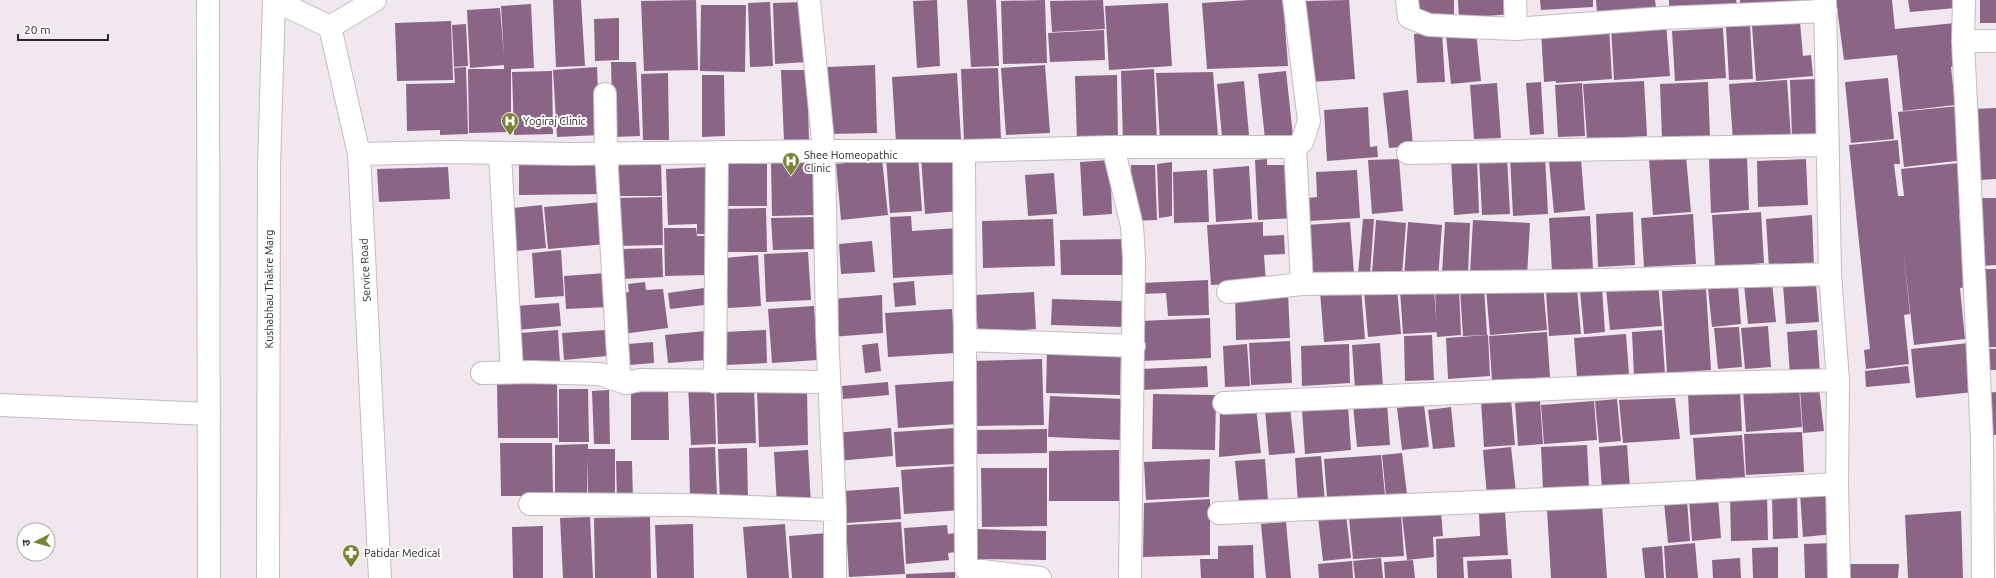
<svg xmlns="http://www.w3.org/2000/svg" width="1996" height="578" viewBox="0 0 1996 578" font-family="Ubuntu,'Noto Sans Devanagari',sans-serif">
<style>
.building{fill:#8a6586}
.lines{fill:none;stroke-linecap:round;stroke-linejoin:round}
.street-casing{stroke:#c3bbc2;stroke-width:24}
.secondary-casing{stroke:#c3bbc2;stroke-width:24}
.street{stroke:#fff;stroke-width:22}
.secondary{stroke:#fff;stroke-width:22}
.labels{text-anchor:middle;dominant-baseline:central;stroke-width:4;stroke-linejoin:round;paint-order:stroke}
.poi-label{font-size:11px;fill:#2b272a;stroke:#fff;text-anchor:start}
.street-label{font-size:11px;fill:#2b272a;stroke:#fff}
</style>
<rect width="100%" height="100%" fill="#f1e8ef"/>
<path class="building" d="M553,0H581L585,66L556,67Z
M696,0L698,70L644,71L641,1Z
M937,0L940,66L917,68L913,1Z
M967,0H996L999,66L971,67Z
M1045,0L1047,63L1003,64L1001,1Z
M1103,0L1105,29L1052,32L1050,1Z
M1249,0H1283L1288,66L1207,69L1202,3Z
M1349,0L1355,79L1311,82L1305,1Z
M1416,0H1454V15L1417,17Z
M1458,0H1512L1513,14L1459,18Z
M1540,0H1593V7L1541,10Z
M1596,0H1655L1656,7L1597,12Z
M1669,0H1736L1737,4L1669,6Z
M1740,0H1801V3L1740,5Z
M1836,0H1892L1895,29L1955,23L1960,66L1951,67L1955,105L1903,111L1897,55L1844,60Z
M1908,0H1956V8L1910,12Z
M1980,0H1996V23H1980Z
M770,2L773,66L750,67L748,3Z
M805,2L808,62L775,64L773,3Z
M1168,3L1172,66L1109,70L1105,6Z
M531,4L534,68L511,69V132L469,133L468,69H504V65L470,68L467,10L500,8L504,57L501,6Z
M701,5H746L745,72L700,71Z
M619,18V60L595,61L594,19Z
M451,21L453,80L397,81L395,23Z
M1800,22L1803,56L1811,55L1813,76L1756,81L1752,26Z
M1666,23L1670,76L1614,80L1611,27Z
M466,24L468,66L454,67L452,25Z
M1750,25L1753,79L1729,80L1726,27Z
M1609,26L1612,79L1556,83V81L1544,82L1541,31Z
M1723,28L1726,78L1675,81L1672,31Z
M1104,30L1105,60L1050,62L1048,33Z
M1476,31L1481,81L1451,84L1446,35Z
M1442,33L1445,82L1417,83L1414,34Z
M611,62H636L640,136L613,137Z
M875,65L877,133L829,134L827,67Z
M1045,65L1050,133L1006,135L1001,68Z
M466,67L468,134L440,135V130L407,131L406,84L455,83L454,68Z
M597,67L600,135L557,137L553,70Z
M998,68L1001,140L964,141L961,69Z
M1154,69L1157,141L1123,142L1121,71Z
M781,70H807L809,140L784,141Z
M552,71L553,134L514,135L512,72Z
M1286,71L1293,136L1265,139L1258,74Z
M1213,72L1218,137L1160,141L1156,73Z
M668,73L669,140H643L641,74Z
M957,73L961,139L896,143L892,77Z
M702,75H724L725,136L702,137Z
M1117,75L1118,141L1077,142L1075,76Z
M1888,78L1894,139L1851,143L1845,82Z
M1815,79L1817,136L1792,137L1790,80Z
M1787,80L1791,138L1733,141L1729,84Z
M1244,81L1249,135L1222,137L1217,84Z
M1644,81L1647,136L1587,139L1583,84Z
M1541,82L1544,134L1530,135L1526,83Z
M1708,82L1710,137L1662,139L1660,84Z
M1497,83L1501,138L1474,139L1470,85Z
M1582,83L1585,136L1558,137L1555,85Z
M1408,90L1413,146L1389,148L1383,93Z
M1959,106L1964,160L1904,167L1898,112Z
M1368,107L1370,147L1377,146L1378,157L1327,161L1324,110Z
M1996,108V179L1978,180L1973,109Z
M1898,140L1900,164H1894L1898,196H1904L1901,169L1959,163L1964,214H1959L1967,287L1960,288L1965,339L1914,345L1903,248L1910,314L1904,315L1909,364L1866,369L1864,350L1870,349L1849,145Z
M955,154L959,211L925,214L921,156Z
M918,155L922,211L890,213L886,157Z
M1545,155L1548,214L1513,216L1510,157Z
M1507,156L1510,214L1482,215L1479,158Z
M1686,156L1691,212L1653,215L1649,159Z
M1747,157L1749,210L1711,213L1709,159Z
M1477,158L1479,213L1454,215L1451,159Z
M882,159L888,215L841,220L836,164Z
M1267,159V165H1293L1295,218L1258,220L1255,160Z
M1399,159L1403,211L1372,214L1368,160Z
M1581,159L1585,210L1554,213L1549,161Z
M1806,159L1808,205L1758,207L1757,161Z
M1110,160L1112,214L1083,216L1080,162Z
M814,161L815,215L772,216L771,162Z
M661,162L662,196H619V163Z
M1172,162V216L1159,218L1157,164Z
M519,164H604V194L519,195Z
M727,164H767V206H727Z
M1131,165H1155L1157,220L1132,221Z
M1249,166L1252,219L1216,222L1213,169Z
M448,167L450,199L379,202L377,169Z
M710,167L712,234H697V224L668,225L666,169Z
M1207,170L1209,222L1174,223L1173,172Z
M1357,170L1360,218L1309,221L1308,198L1317,197L1316,172Z
M1054,173L1057,214L1028,216L1025,175Z
M662,197L663,245L616,246L615,198Z
M1978,198H1996V265L1981,266Z
M603,202L607,244L548,249L544,207Z
M542,205L546,248L517,251L513,208Z
M766,208L767,252H723V209Z
M1633,212L1635,265L1598,267L1596,214Z
M1761,212L1764,263L1715,267L1712,215Z
M1693,214L1696,264L1644,267L1641,218Z
M1812,215L1814,268H1769L1766,219Z
M911,216L912,231L959,228L962,274L893,278L890,217Z
M1590,216L1593,269L1552,272L1549,218Z
M816,217L817,249L773,250L771,218Z
M1053,219L1055,266L983,268L982,221Z
M1363,219H1374L1370,275L1358,274Z
M1376,220L1406,223L1402,275L1372,273Z
M1473,220L1530,223L1527,277L1470,274Z
M1263,222V236L1284,235L1285,254L1264,255L1266,282L1211,285L1207,225Z
M1350,222L1354,273L1310,277L1307,225Z
M1408,222L1442,225L1438,280L1404,277Z
M1445,222L1470,223L1468,275L1442,274Z
M664,228H696L697,236H707L708,275L665,276Z
M1129,239V275H1061L1060,240Z
M872,241L875,272L841,274L839,244Z
M662,248L663,277L621,279L620,249Z
M561,250L564,296L535,298L532,253Z
M808,252L811,300L766,302L764,254Z
M758,255L761,306L728,308L724,258Z
M1978,269H1996V347L1980,348Z
M606,273L608,307L566,309L564,276Z
M1208,280L1209,315L1168,316L1166,293L1142,294V283Z
M914,281L916,305L895,307L893,283Z
M645,282L646,290L663,289L668,328L622,334L617,293L629,292L628,284Z
M1772,282L1776,322L1748,324L1744,284Z
M1816,283L1819,322L1786,324L1783,285Z
M1543,284L1547,330L1490,335L1486,289Z
M1658,284L1662,326L1610,330L1606,288Z
M1738,286L1741,324L1712,327L1708,288Z
M711,287L713,304L670,309L668,293Z
M1484,287L1487,335L1463,336L1460,289Z
M1361,288L1365,339L1324,342L1320,291Z
M1397,288L1401,334L1368,337L1364,291Z
M1434,288L1437,332L1403,334L1400,290Z
M1459,289L1461,335L1437,337L1435,291Z
M1577,289L1581,334L1549,336L1546,292Z
M1602,289L1605,332L1584,334L1580,291Z
M1706,289L1711,370L1667,373L1662,291Z
M1034,292L1036,329L978,333L975,295Z
M1288,292L1290,338L1236,340L1235,294Z
M882,295L883,333L831,337L832,299Z
M1052,299L1123,301V327L1051,325Z
M559,303L561,326L517,330L515,306Z
M814,306L818,360L772,363L768,309Z
M952,309L955,353L888,357L885,313Z
M1210,318L1211,358L1141,361L1140,321Z
M1768,326L1771,367L1745,369L1741,328Z
M1739,327L1742,367L1718,369L1714,328Z
M558,330L560,363L522,366L520,333Z
M605,330L607,356L564,360L562,333Z
M766,330L767,363L726,365L724,332Z
M1662,330L1665,374L1634,376L1632,332Z
M1817,330L1820,373L1790,375L1787,332Z
M705,331L708,360L668,363L665,335Z
M1547,332L1550,377L1492,381L1489,336Z
M1626,334L1629,374L1577,378L1574,338Z
M1432,335L1434,380L1405,381L1404,336Z
M1488,335L1490,376L1448,379L1446,338Z
M1290,341L1292,383L1251,385L1249,343Z
M653,342L654,363L629,365L628,344Z
M878,343L881,371L865,373L862,345Z
M1380,343L1383,387L1355,389L1352,345Z
M1969,343L1974,392L1916,398L1911,349Z
M1247,344L1250,386L1225,387L1223,346Z
M1349,344L1350,383L1302,386L1301,346Z
M1982,349H1996V370H1982Z
M1047,350L1121,352L1120,395L1046,393Z
M1042,359L1044,425L973,426L972,361Z
M1207,366L1208,387L1141,390L1140,369Z
M1908,366L1910,383L1866,387L1865,371Z
M955,381L958,424L898,428L895,385Z
M888,382L889,395L843,399L842,386Z
M557,383L558,438H498L497,384Z
M714,384L716,444L691,445L688,385Z
M1799,386L1802,427L1746,432L1743,390Z
M754,387L756,443L718,444L716,388Z
M631,388H668L669,440H631Z
M807,388L808,445L759,447L757,389Z
M1819,388L1824,431L1803,433L1800,390Z
M559,389H588L589,442H559Z
M609,390L610,444H594L592,391Z
M1740,391L1742,431L1690,435L1688,394Z
M1996,392V435H1987L1986,393Z
M1153,394L1216,395L1215,450L1152,449Z
M1050,396L1123,399L1122,440L1048,437Z
M1675,398L1680,439L1623,443L1619,400Z
M1511,399L1515,445L1484,447L1481,401Z
M1617,399L1621,441L1599,443L1595,401Z
M1540,401L1543,444L1518,446L1515,403Z
M1594,401L1597,440L1544,444L1541,405Z
M1387,402L1390,445L1357,447L1353,405Z
M1424,405L1429,447L1402,450L1397,408Z
M1348,406L1351,450L1305,454L1302,410Z
M1256,407L1261,453L1219,457L1220,412Z
M1290,407L1295,453L1269,455L1265,410Z
M1451,407L1455,447L1433,449L1428,410Z
M891,428L893,456L837,461L835,433Z
M955,428L957,464L896,467L894,432Z
M1047,429V453L974,454V430Z
M1802,432L1804,472L1746,475L1744,434Z
M1742,435L1745,477L1696,480L1693,438Z
M500,443H552L553,496H501Z
M588,444V449H615V500H588V458L587,496H555V445Z
M1587,445L1589,487L1543,490L1541,447Z
M1627,445L1630,488L1602,490L1599,447Z
M715,447L717,497L690,498L689,448Z
M1511,447L1516,493L1487,496L1483,450Z
M747,448L748,503H720L718,449Z
M808,450L811,505L777,506L774,452Z
M1119,450V501H1049V451Z
M1402,453L1407,494L1386,496L1382,455Z
M1381,455L1385,495L1353,498V496L1327,498L1324,459Z
M1321,456L1325,502L1298,504L1295,458Z
M1210,459L1209,497L1146,500L1144,462Z
M1265,459L1268,500L1239,503L1235,461Z
M616,461H632L633,501L617,502Z
M958,466L962,510L904,514L901,470Z
M981,468H1047V526L982,527Z
M899,487L901,519L847,523L844,491Z
M1831,491L1834,534L1803,537L1800,493Z
M1767,495L1768,540L1731,541L1730,497Z
M1797,495L1798,538L1773,539L1772,496Z
M1718,497L1721,538L1692,541L1689,499Z
M1210,499V555L1143,557L1144,503Z
M1687,500L1690,541L1668,543L1664,502Z
M1602,505L1607,578H1551L1547,509Z
M1961,511L1963,578H1908L1905,515Z
M1441,512L1443,536L1433,537L1434,557L1407,560L1402,515Z
M1505,512L1508,555L1463,557L1464,578H1437L1436,539L1480,536L1479,514Z
M1346,514L1351,558L1323,561L1318,517Z
M1401,514L1404,556L1353,559L1349,518Z
M590,517L593,578H563L560,518Z
M650,517L651,578H595L594,518Z
M901,522L905,574L849,577L846,525Z
M1286,522L1291,578H1266L1261,524Z
M693,524L694,578H657L655,525Z
M785,524L789,578H747L743,527Z
M947,525L948,534L955,533L957,552L948,553L949,560L906,564L904,528Z
M543,526V578H513L512,527Z
M977,529L1046,531V560L977,559Z
M828,533L831,578H792L789,536Z
M1695,543L1698,578H1666L1664,546Z
M1833,543L1835,578H1805L1804,544Z
M1253,545L1254,578H1201L1200,559H1218V546Z
M1662,546L1664,578H1645L1642,548Z
M1778,547V578H1753L1752,548Z
M1381,558L1383,578H1355L1353,561Z
M1740,558L1741,578H1713L1712,560Z
M1511,559L1512,578H1468L1467,561Z
M1413,560L1415,578H1385L1384,562Z
M1352,561L1353,578H1319L1318,564Z
M1845,564H1899L1898,578H1845Z
M955,572V578H906V574Z"/>
<g class="lines">
<defs>
<path id="street" d="M274,0L330,27L359,154L380,578
M809,0L824,151L827,331L835,510V578
M1407,0L1409,17L1429,25L1516,29L1663,18L1826,11
M1515,0L1516,29
M1825,0L1830,274L1838,380L1837,484L1839,578
M1964,0L1963,41L1982,440L1983,578
M330,27L375,0
M1963,41H1996
M605,94L606,154L619,373L626,383L640,380L828,382
M1113,147L1132,226L1134,259L1130,578
M1295,147L1302,284
M964,151L966,569L1040,578
M1408,153L1828,145
M359,154L448,152L572,154L824,151H964L1113,147H1295L1302,142L1309,121L1294,0
M500,154L512,372
M1228,292L1302,284L1567,281L1830,274
M965,340L1134,346
M482,373L531,372L600,374L626,383
M715,382L717,153
M1224,403L1669,384L1838,380
M0,405L209,414
M530,504L686,505L835,510
M1219,513L1620,496L1837,484"/>
<path id="secondary" d="M208,0L209,578
M268,578L269,166L274,0"/>
</defs>
<use href="#street" class="street-casing"/>
<use href="#secondary" class="secondary-casing"/>
<use href="#street" class="street"/>
<use href="#secondary" class="secondary"/>
</g>
<defs>
<symbol id="hospital-pin" viewBox="-11 -11 22 30"><path d="M0 17L-7.5 6A9.5 9.5 0 1 1 7.5 6Z" fill="#788432" stroke="#fff"/><path d="M-5-5h3v3.5h4V-5h3V5h-3V1.5h-4V5h-3Z" fill="#fff"/></symbol>
<symbol id="pharmacy-pin" viewBox="-11 -11 22 30"><path d="M0 17L-7.5 6A9.5 9.5 0 1 1 7.5 6Z" fill="#788432" stroke="#fff"/><path d="M-2-6h4v4h4v4h-4v4h-4v-4h-4v-4h4Z" fill="#fff"/></symbol>
</defs>
<g fill-rule="evenodd">
<use href="#hospital-pin" x="500" y="111" width="20" height="27"/>
<use href="#hospital-pin" x="781" y="151" width="20" height="27"/>
<use href="#pharmacy-pin" x="341" y="543" width="20" height="27"/>
</g>
<g class="labels">
<g class="poi-label">
<text x="523" y="121">Yogiraj Clinic</text>
<text x="804" y="155">Shee Homeopathic<tspan x="804" dy="13">Clinic</tspan></text>
<text x="364" y="553">Patidar Medical</text>
</g>
<g class="street-label">
<text transform="translate(365 270) rotate(-93)">Service Road</text>
<text transform="translate(269 289) rotate(-90)">Kushabhau Thakre Marg</text>
</g>
</g>
<g transform="translate(36 542) rotate(264)"><circle r="19" fill="#ffffff" stroke="#aaa9aa"/>
<path d="M0-3L7 15L0 10L-7 15Z" fill="#788432"/>
<text y="-6" font-size="11" font-weight="bold" text-anchor="middle" fill="#2b272a">उ</text>
</g>
<path d="M18 34v6h90v-6" fill="none" stroke="#2b272a" stroke-width="2"/>
<text x="24" y="34" font-size="12" fill="#2b272a" stroke="#ffffff" stroke-width="3" paint-order="stroke">20 m</text>
</svg>
